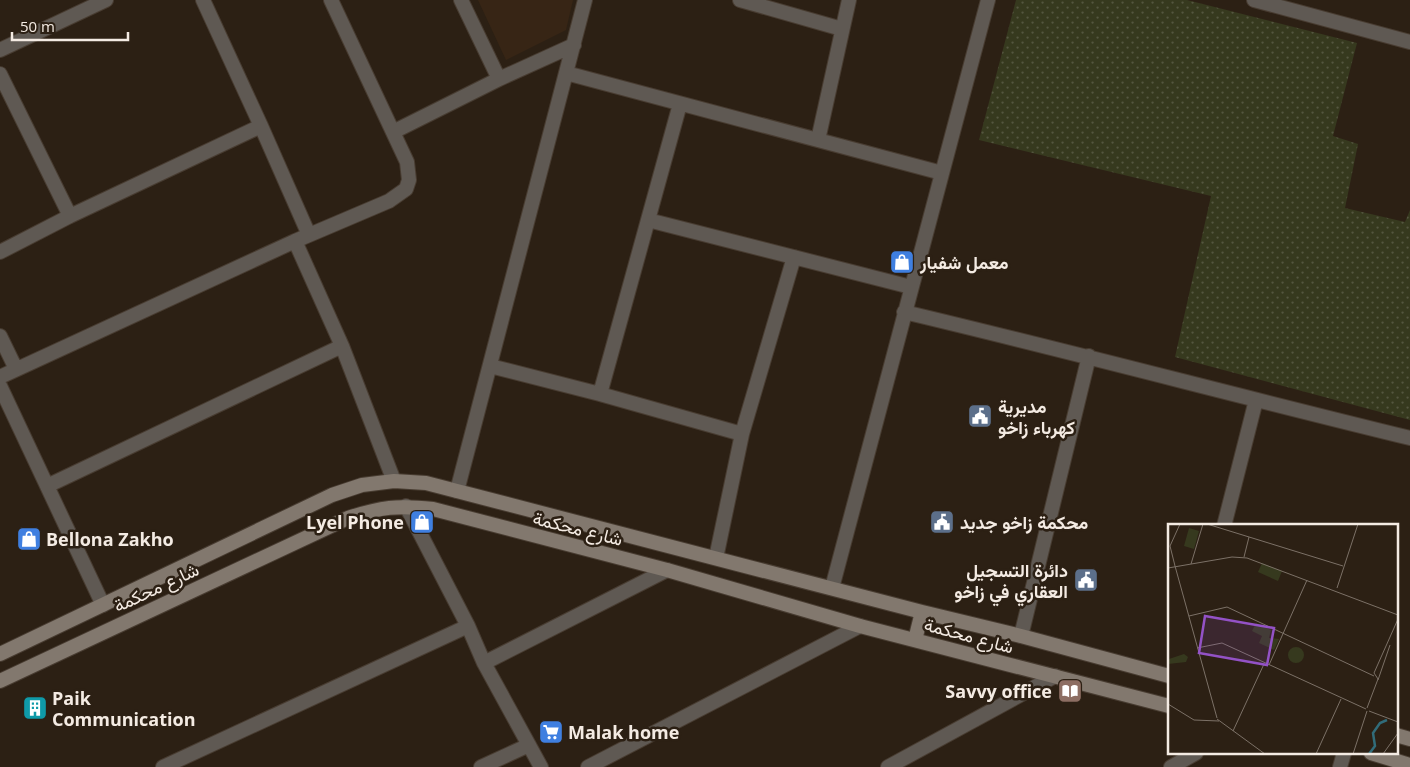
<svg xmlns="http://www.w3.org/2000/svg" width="1410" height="767" viewBox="0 0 1410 767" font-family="'Open Sans',Vazirmatn,sans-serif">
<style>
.built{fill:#372515}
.grass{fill:url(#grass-dots)}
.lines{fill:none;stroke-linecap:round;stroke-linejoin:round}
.minor-casing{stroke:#483c31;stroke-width:16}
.tertiary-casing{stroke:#483c31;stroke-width:16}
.secondary-casing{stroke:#483c31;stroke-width:16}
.minor{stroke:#5f5953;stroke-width:14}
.tertiary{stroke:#5f5953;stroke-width:14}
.secondary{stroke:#82786e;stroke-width:14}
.labels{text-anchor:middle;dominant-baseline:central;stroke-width:5;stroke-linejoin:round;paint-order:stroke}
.poi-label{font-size:18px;font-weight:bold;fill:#f4ebe3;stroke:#2c2014;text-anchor:start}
.street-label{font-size:18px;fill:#f4ebe3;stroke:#2c2014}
.inset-river{fill:none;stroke:#316c7a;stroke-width:2.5}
.inset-road{fill:none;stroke:#7c7167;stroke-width:1}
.view{fill:#9352c6;fill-opacity:0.15;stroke:#9352c6;stroke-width:2.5}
.inset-edge{fill:none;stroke:#f4ebe3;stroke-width:2.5}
</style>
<defs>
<pattern id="grass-dots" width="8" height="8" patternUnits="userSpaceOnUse" patternTransform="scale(1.25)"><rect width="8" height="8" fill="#36391e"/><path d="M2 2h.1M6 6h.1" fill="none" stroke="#54563f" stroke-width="1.8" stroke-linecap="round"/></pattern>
</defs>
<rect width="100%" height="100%" fill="#2c2014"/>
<path class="built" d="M478,0H573L566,30L506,60Z"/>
<path class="grass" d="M1016,0H1187L1357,43L1333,136L1358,144L1345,208L1405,222L1410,210V420L1175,357L1211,196L979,140Z"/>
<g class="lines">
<defs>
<path id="minor" d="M203,0L261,126L309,235
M461,0L499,79
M740,0L842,29
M0,50L106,0
M566,73L942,173
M0,74L70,216
M393,132L499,79L574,45
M818,140L849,0
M648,220L911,287
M295,241L342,346L394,481
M0,252L70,216L261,126
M904,312C1073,352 1241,397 1410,438
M0,336L16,369
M490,366L600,394L742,434
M0,377L295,241L389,201L406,189L409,180L407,162L331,0
M0,386L103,605
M600,394L680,104
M47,486L342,346
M457,491L585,0
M406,506L468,626L484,663L541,767
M1224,526L1256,400
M716,558L742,434L794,257
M832,588L988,0
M1021,636L1089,356
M484,663L667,570
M163,767L468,626
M481,767L529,745
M588,767L860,626
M888,767L1055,676
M1171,767L1196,753"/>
<path id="tertiary" d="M1254,0L1410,42
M1340,767L1344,753"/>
<path id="secondary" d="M915,640L922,612
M0,654L332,495L362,485L394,481L426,483L922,612L1021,636L1169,676
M0,681L348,518C381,507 397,505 433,509L667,570L860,626L1169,706
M1396,735L1410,739
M1371,753L1410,765"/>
</defs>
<use href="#minor" class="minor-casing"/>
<use href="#tertiary" class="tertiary-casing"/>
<use href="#secondary" class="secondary-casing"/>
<use href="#minor" class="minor"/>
<use href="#tertiary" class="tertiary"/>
<use href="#secondary" class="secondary"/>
</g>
<defs>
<symbol id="shop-square" viewBox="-11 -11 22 22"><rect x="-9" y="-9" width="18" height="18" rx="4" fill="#3f7fe0" stroke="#2c2014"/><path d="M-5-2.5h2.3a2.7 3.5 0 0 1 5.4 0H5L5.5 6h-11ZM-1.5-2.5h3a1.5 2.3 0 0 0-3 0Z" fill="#fff"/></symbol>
<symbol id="civic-square" viewBox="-11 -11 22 22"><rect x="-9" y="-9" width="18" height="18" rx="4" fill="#5c6f8a" stroke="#2c2014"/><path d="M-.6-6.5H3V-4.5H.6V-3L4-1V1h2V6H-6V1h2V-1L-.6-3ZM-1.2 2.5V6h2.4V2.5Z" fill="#fff"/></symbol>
<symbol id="library-square" viewBox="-11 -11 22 22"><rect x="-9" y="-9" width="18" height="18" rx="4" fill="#8d6e63" stroke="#2c2014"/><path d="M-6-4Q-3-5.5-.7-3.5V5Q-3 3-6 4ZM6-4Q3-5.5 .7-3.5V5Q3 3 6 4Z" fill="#fff"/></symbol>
<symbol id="building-square" viewBox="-11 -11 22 22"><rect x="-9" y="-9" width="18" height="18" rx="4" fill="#0f9aa8" stroke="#2c2014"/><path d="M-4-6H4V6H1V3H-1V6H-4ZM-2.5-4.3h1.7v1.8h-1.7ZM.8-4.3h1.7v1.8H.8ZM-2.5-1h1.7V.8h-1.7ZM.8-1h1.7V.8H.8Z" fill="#fff"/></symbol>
<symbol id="supermarket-square" viewBox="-11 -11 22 22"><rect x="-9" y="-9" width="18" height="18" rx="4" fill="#3f7fe0" stroke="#2c2014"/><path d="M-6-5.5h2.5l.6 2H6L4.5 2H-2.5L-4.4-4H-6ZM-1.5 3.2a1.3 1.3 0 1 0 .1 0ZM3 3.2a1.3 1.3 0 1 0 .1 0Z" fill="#fff"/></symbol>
</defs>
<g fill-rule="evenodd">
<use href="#shop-square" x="888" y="248" width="28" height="28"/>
<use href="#civic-square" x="966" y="402" width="28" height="28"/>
<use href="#shop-square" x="408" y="508" width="28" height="28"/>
<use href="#civic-square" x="928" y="508" width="28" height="28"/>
<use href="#shop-square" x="15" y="525" width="28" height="28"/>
<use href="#civic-square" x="1072" y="566" width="28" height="28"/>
<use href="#library-square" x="1056" y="677" width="28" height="28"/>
<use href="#building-square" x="21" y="694" width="28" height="28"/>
<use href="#supermarket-square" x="537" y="718" width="28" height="28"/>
</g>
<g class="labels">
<g class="poi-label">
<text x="920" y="262">معمل شفيار</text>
<text x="998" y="406">مديرية<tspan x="998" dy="21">كهرباء زاخو</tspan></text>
<text x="404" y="522" text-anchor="end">Lyel Phone</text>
<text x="960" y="522">محكمة زاخو جديد</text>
<text x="46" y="539">Bellona Zakho</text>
<text x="1068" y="570" text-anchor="end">دائرة التسجيل<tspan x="1068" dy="21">العقاري في زاخو</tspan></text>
<text x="1052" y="691" text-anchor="end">Savvy office</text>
<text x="52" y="698">Paik<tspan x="52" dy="21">Communication</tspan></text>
<text x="568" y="732">Malak home</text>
</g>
<g class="street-label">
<text transform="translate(578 528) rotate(14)">شارع محكمة</text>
<text transform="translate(156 587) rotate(-25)">شارع محكمة</text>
<text transform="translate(969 635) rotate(15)">شارع محكمة</text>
</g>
</g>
<g transform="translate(1168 524)">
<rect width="230" height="230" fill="#2c2014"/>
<path d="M88,99L103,106L101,114L111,115L106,126L91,119L94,112L84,107ZM120 131a8 8 0 1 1 16 0a8 8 0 1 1-16 0Z" fill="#36391e"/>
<path d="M94,39L114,47L110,57L90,48Z" fill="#36391e"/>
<path d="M21,4L31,7L26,25L16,22ZM16,130L20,133L18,138L0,140L1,135Z" fill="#36391e"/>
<path class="inset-river" d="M201,230L207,222L205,209L212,199L219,196"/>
<path class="inset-road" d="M39,0L175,42M76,33L81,13M23,40L35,0M7,42L2,22L12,0M7,42L49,194M0,44L64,33L79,34L230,91M169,64L190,0M21,92L59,83L206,152M29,124L54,119L198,185M101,141L139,56M210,156L222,121M0,180L26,196L51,197M199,184L210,155L206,149L230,95M201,187L230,198M49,195L97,230M65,207L96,140M148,230L173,175M185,230L199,187M215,230L230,209"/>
<path class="view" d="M37,92L106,104L99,141L31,129Z"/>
<rect width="230" height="230" class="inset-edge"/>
</g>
<path d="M12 32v8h116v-8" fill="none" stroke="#f4ebe3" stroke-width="2.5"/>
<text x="20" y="32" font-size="15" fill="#f4ebe3" stroke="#2c2014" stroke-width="4" paint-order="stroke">50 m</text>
</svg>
